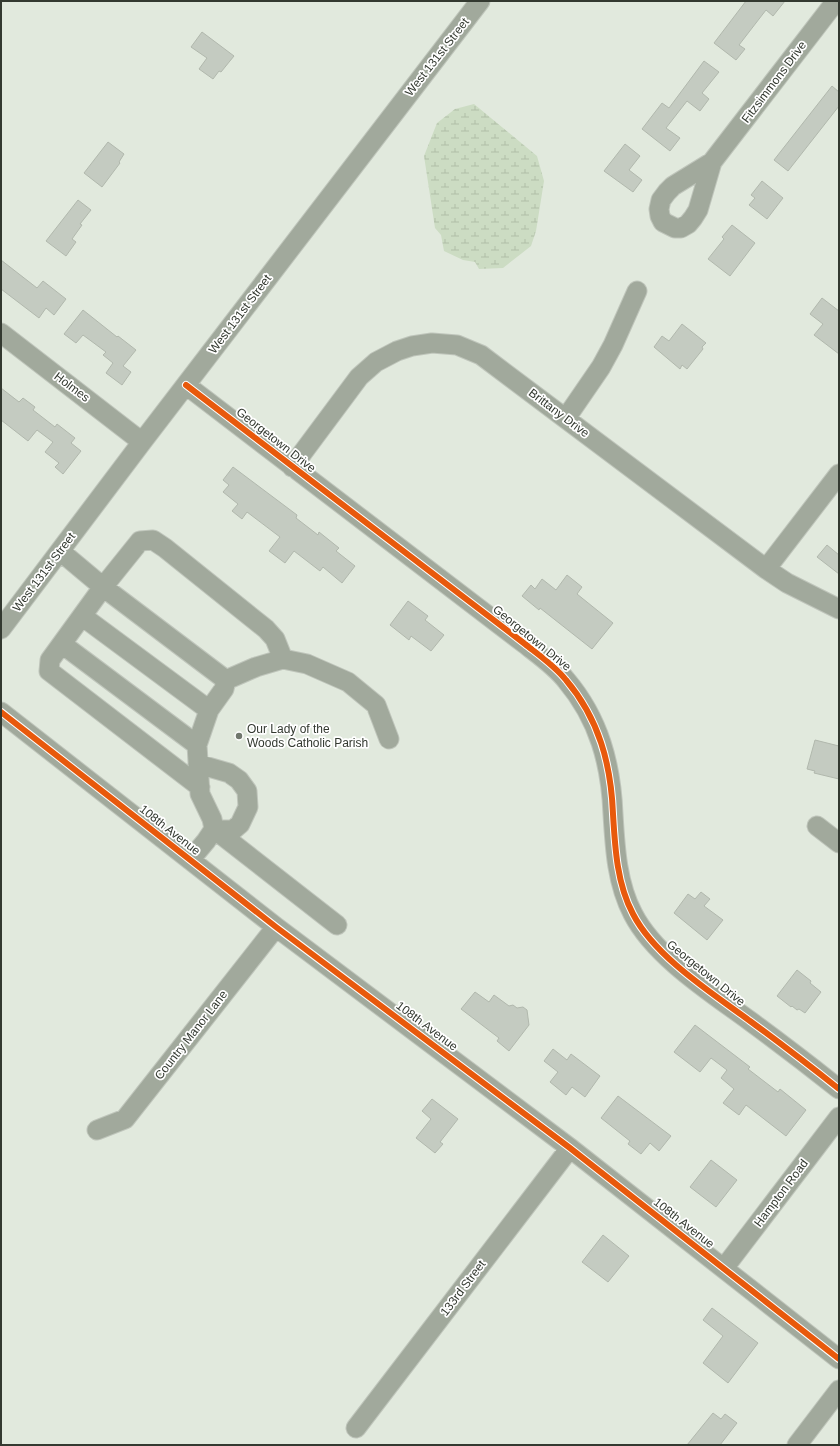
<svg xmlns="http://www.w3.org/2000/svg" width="840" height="1446" viewBox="0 0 840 1446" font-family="Helvetica,sans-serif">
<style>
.wetland{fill:url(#wetland-marsh)}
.building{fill:#c4cbc1;stroke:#b1b8ad}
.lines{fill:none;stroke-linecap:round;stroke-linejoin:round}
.minor-casing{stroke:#bfc5bb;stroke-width:21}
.minor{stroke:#a1a99c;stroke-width:19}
.cycleway-casing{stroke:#fff;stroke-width:8}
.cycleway{stroke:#e8590c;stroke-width:6}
.poi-dot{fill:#70776d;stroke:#fff;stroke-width:1.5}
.labels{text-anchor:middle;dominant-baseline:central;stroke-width:3.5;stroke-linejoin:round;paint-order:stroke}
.street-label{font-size:12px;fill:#333930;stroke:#fff}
.poi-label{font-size:12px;fill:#333930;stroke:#fff;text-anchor:start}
</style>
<defs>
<pattern id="wetland-marsh" width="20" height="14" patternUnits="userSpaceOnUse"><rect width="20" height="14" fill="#ccdcc3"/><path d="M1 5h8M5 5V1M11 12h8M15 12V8" fill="none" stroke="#b0bea8"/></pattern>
</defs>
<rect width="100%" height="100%" fill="#e1e9dd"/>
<path class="wetland" d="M474,104L537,156L544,181L536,231L531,246L503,268L479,269L475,262L463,260L444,251L441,235L435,228L424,156L437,123L455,109Z"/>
<path class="building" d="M746,1H785L773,16L766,10L739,45L745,49L736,60L714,43Z
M202,32L234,56L221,72L219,71L213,79L199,69L207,58L191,47Z
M704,61L719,72L702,93L709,99L700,111L687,101L666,128L680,138L670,151L642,129L662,103L669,108Z
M832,86L839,92V106L788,171L774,160Z
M108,142L124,154L119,162L120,163L102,187L84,173Z
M625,144L640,156L629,170L642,180L633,192L604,171Z
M762,181L783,198L767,219L749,205L755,198L751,195Z
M78,200L91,210L80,224L82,225L72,239L76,242L66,256L46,241Z
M732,225L755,243L730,276L708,259L724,239L722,237Z
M1,260L37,288L43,281L66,299L54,315L46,308L39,318L1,289Z
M822,298L839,311V354L814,335L823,324L810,314Z
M83,310L117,337L118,336L136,350L123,366L131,372L122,385L106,373L113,363L103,355L106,352L83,335L76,343L64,334Z
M682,324L706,343L702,347L703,349L687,369L682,365L680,369L654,347L662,336L669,341Z
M1,388L19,402L23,398L35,407L33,410L55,427L57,424L75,438L71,443L81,451L63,474L55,467L59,463L45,452L53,442L37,430L28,441L1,420Z
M233,467L297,515L296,518L318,535L319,532L339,548L336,551L355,566L342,583L323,567L320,571L294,551L285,563L269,551L280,537L247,512L242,519L232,511L238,504L223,492L229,485L223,480Z
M827,545L839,555V574L817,557Z
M567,575L582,587L577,594L613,623L592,649L540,608L539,610L522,596L531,585L535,589L542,579L556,590Z
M408,601L428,616L425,620L444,635L431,651L411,636L409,640L390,625Z
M815,740L839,746V779L814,773L815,771L807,769Z
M701,892L710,899L704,906L723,920L707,940L674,913L688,894L695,899Z
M797,970L811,981L810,983L821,992L805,1013L799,1009L797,1010L792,1006L791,1007L777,996Z
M475,992L489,1002L494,995L509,1006L513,1005L517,1008L523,1007L527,1010L529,1025L509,1051L497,1041L499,1038L461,1009Z
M695,1025L750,1067L748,1069L778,1092L780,1089L806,1110L786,1136L746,1105L739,1115L723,1103L734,1089L721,1078L727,1070L711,1058L700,1072L674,1052Z
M553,1049L567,1060L571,1054L600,1076L585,1097L572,1087L566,1095L550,1082L558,1072L544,1061Z
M618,1096L671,1136L659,1151L650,1143L641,1154L628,1144L630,1141L601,1118Z
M432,1099L458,1119L440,1142L443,1144L435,1153L416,1138L431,1119L422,1111Z
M711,1160L737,1180L716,1207L690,1187Z
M603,1235L629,1256L608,1282L582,1262Z
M712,1308L758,1343L728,1383L703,1363L723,1336L703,1320Z
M713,1413L721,1419L725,1414L737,1423L720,1445H687Z"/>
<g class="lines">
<defs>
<path id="minor" d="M712,162L673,186L667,192L661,200L659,209L660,216L663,222L675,228H681L688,224L693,218L698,210L712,162L836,1
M1,333L142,442
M186,385L525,644C539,655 555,666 566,680C599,719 611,764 613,814C615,848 617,884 633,914C655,957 712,993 750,1021C780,1043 810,1066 839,1089
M566,418L601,367L613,345L637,291
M292,467L359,377L376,362L397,351L412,346L432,343L457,345L481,355L766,569L787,583L839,609
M60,551L103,587L226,680L224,689L209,710L197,745L200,794L212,819L214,829L206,841L190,860
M766,569L839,474
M82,616L209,710
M1,629L142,442L480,1
M62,644L197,745
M226,680L256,667L283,659L307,664L348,682L376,705L389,739
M1,712L276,927L570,1148L839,1359
M198,764L229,773L239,780L247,791L248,807L240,824L233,830H224L214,829
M200,787L49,671L50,660L103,587L140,541L153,540L165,548L266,629L275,639L283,659
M817,826L839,843
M214,829L337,925
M97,1130L125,1119L276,927
M724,1268L839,1117
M356,1428L570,1148
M797,1445L839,1390"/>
</defs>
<use href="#minor" class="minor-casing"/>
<use href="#minor" class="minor"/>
<defs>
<path id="cycleway" d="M186,385L525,644C539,655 555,666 566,680C599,719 611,764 613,814C615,848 617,884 633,914C655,957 712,993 750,1021C780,1043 810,1066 839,1089
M1,712L276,927L570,1148L839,1359"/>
</defs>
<use href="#cycleway" class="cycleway-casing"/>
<use href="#cycleway" class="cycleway"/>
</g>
<circle class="poi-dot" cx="239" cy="736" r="4"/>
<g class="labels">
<g class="street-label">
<text transform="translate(437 57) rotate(-52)">West 131st Street</text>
<text transform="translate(774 82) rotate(-53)">Fitzsimmons Drive</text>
<text transform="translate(240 314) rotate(-53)">West 131st Street</text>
<text transform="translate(72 387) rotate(37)">Holmes</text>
<text transform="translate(559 413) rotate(37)">Brittany Drive</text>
<text transform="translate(276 440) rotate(38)">Georgetown Drive</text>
<text transform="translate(44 572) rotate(-53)">West 131st Street</text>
<text transform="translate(532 638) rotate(39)">Georgetown Drive</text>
<text transform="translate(170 830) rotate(38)">108th Avenue</text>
<text transform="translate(706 973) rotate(39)">Georgetown Drive</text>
<text transform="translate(427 1026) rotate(37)">108th Avenue</text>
<text transform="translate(191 1035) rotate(-52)">Country Manor Lane</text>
<text transform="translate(781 1193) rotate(-53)">Hampton Road</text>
<text transform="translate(684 1223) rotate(38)">108th Avenue</text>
<text transform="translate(463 1288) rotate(-53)">133rd Street</text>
</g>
<g class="poi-label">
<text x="247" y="729">Our Lady of the<tspan x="247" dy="14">Woods Catholic Parish</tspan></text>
</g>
</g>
<rect width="840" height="1446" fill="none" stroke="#333930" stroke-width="4"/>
</svg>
